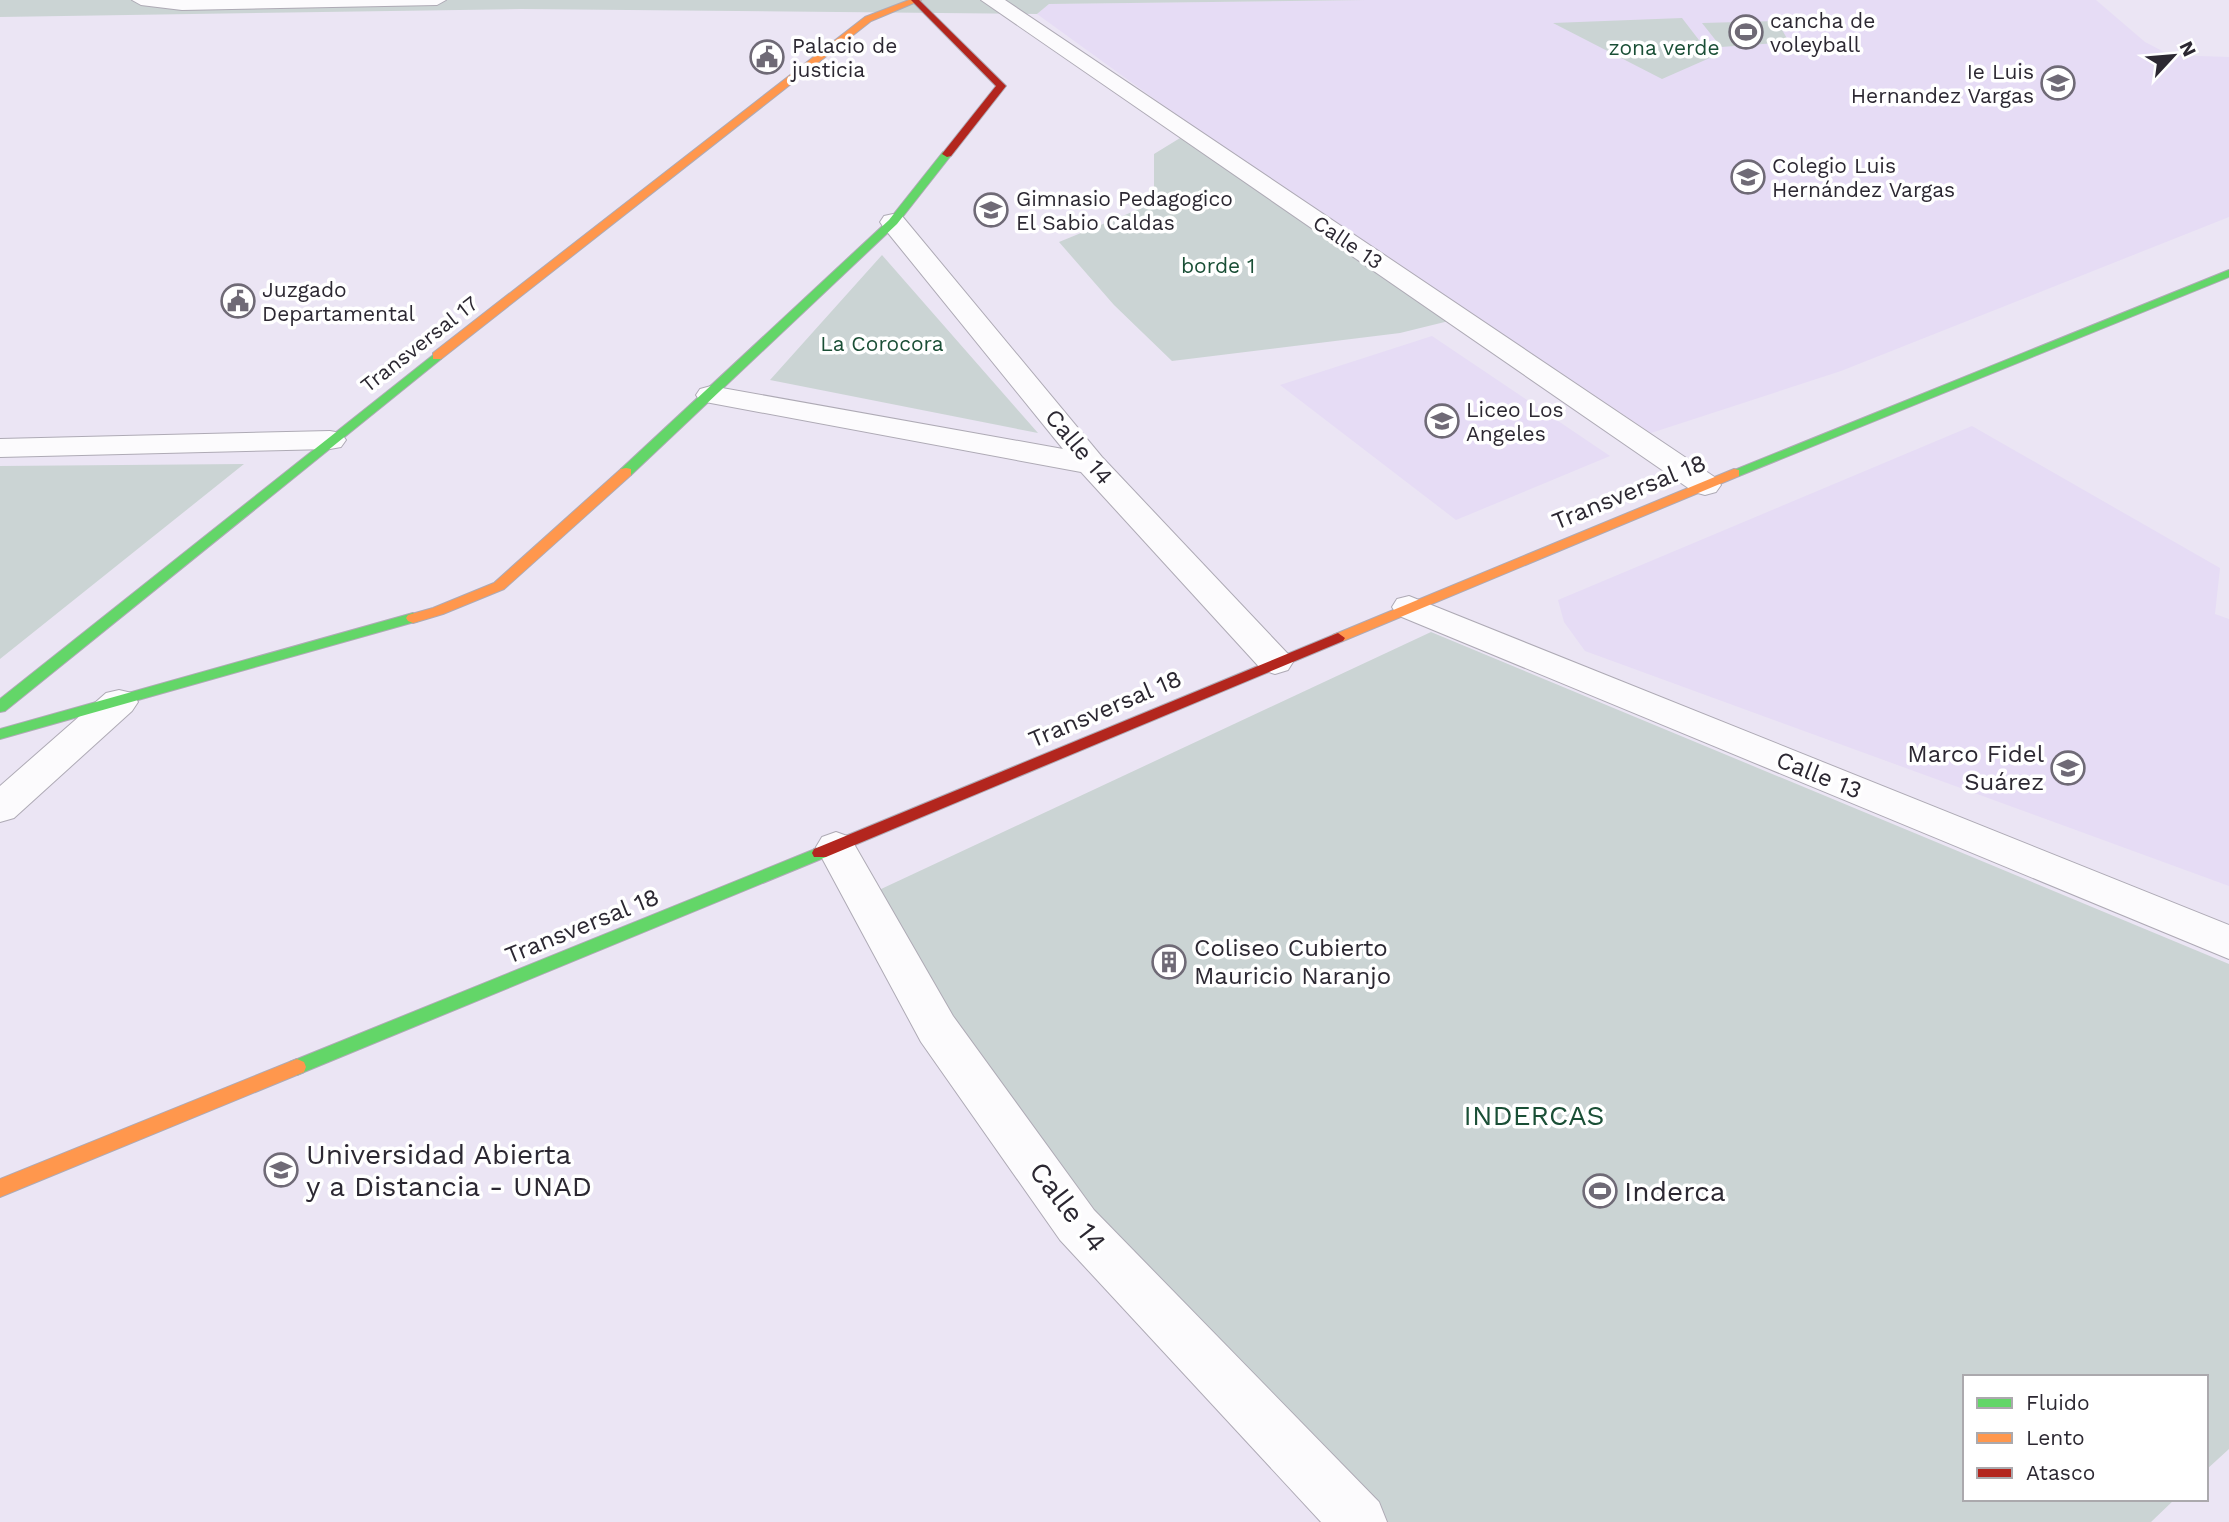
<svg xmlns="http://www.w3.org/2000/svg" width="2229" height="1522" viewBox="0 0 2229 1522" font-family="'Work Sans',sans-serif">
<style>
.built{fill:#e6dcf5}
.green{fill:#cbd4d4}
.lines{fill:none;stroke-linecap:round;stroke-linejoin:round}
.lane-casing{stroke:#aeaab5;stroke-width:2}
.street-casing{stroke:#aeaab5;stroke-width:2}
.fast-casing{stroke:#aeaab5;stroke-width:2}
.slow-casing{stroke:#aeaab5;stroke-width:2}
.jam-casing{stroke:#aeaab5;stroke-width:2}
.lane{fill:#fcfbfd;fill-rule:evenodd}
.street{fill:#fcfbfd;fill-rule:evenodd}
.fast{fill:#63d668;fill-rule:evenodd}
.slow{fill:#ff974d;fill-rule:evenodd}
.jam{fill:#b3261e;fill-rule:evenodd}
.labels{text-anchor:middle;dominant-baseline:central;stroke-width:7;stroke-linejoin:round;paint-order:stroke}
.far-poi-label{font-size:21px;fill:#2c2832;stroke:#fff;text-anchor:start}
.far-park-label{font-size:21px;fill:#1a4f36;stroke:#fff}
.far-street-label{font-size:21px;fill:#2c2832;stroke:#fff}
.street-label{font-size:24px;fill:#2c2832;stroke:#fff}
.poi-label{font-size:24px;fill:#2c2832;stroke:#fff;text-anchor:end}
.near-park-label{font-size:28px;fill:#1a4f36;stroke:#fff}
.near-poi-label{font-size:28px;fill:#2c2832;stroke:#fff;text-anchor:start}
.near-street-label{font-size:28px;fill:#2c2832;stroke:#fff}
</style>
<rect width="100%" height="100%" fill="#ebe5f4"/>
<path class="built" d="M1365,0H2096L2145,42L2170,55L2229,57V217L1841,371L1651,433L1207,137L1037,14L1049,4Z
M1432,336L1610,456L1456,520L1280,385Z
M1972,426L2220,568L2215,614L2229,619V886L1585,651L1564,622L1558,600Z"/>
<path class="green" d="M0,0H1365L1049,4L1037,14L521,9L0,17Z
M1682,18L1712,57L1662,79L1553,23Z
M1777,21L1789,42L1721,47L1702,23Z
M1185,135L1461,318L1400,333L1172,361L1114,305L1059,242L1154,203V154Z
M882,255L1038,433L770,380Z
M244,464L0,659V466Z
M1431,632L2229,964V1449L2206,1470V1377H1965V1499H2175L2151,1522H1354L1082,1225L864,897Z"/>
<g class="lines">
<defs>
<path id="lane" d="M132,0H446L437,5L182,10L141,5Z"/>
<path id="street" d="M981,0H1005L1716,478L1721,485L1716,492L1705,495L1694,492Z
M893,214L902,216L1102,457L1288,654L1293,662L1288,670L1275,674L1262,670L1081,472L700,401L696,395L700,389L711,386L1063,449L884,228L880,222L884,216Z
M330,431L341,433L346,440L341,447L330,449L0,457V439Z
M1409,596L2229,925V959L1397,615L1392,607L1397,599Z
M119,690L132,693L138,702L132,711L14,818L0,822V786L106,693Z
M836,832L850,837L953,1016L1094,1210L1379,1502L1387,1522H1321L1060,1240L921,1042L816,847L822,837Z"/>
<path id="fast" d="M943,152L952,154L897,224L631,475H621V469L889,220Z
M2229,270V277L1739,476H1729L1727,473Z
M437,352L443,356L441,359L5,711L0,712V699Z
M413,613L420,618L418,621L0,739V729Z
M820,847L826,849L828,853L826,857L304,1072L297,1075L290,1072L288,1067L290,1062Z"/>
<path id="slow" d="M909,0H921L871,21L441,359H433V353L865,17Z
M626,468L631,469V475L504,589L443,614L413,623L408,621L406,618L408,615L433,608L494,583L621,469Z
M1734,469L1739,470V476L1343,641H1333L1331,638L1333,635Z
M297,1059L304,1062L306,1067L304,1072L0,1197V1179Z"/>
<path id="jam" d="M911,0H919L1006,86L951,156L947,157L942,154L996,86Z
M1338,633L1345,638L1343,641L826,857H814L812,853L814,849Z"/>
</defs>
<use href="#lane" class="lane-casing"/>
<use href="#street" class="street-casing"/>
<use href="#fast" class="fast-casing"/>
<use href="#slow" class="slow-casing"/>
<use href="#jam" class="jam-casing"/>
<use href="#lane" class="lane"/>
<use href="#street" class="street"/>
<use href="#fast" class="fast"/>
<use href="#slow" class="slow"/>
<use href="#jam" class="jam"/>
</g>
<defs>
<symbol id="stadium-ring" viewBox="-11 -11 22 22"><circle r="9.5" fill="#fff" stroke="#6f6a76" stroke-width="1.5"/><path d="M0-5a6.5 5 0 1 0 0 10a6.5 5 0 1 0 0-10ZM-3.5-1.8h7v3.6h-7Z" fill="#6f6a76"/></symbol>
<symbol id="civic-ring" viewBox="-11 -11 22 22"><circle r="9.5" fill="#fff" stroke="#6f6a76" stroke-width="1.5"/><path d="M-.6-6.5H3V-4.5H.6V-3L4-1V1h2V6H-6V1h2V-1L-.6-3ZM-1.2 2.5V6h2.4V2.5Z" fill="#6f6a76"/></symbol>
<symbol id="school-ring" viewBox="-11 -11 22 22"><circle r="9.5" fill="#fff" stroke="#6f6a76" stroke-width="1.5"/><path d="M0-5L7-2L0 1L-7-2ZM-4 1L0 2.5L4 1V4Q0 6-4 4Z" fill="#6f6a76"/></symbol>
<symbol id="building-ring" viewBox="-11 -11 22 22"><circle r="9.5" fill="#fff" stroke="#6f6a76" stroke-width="1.5"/><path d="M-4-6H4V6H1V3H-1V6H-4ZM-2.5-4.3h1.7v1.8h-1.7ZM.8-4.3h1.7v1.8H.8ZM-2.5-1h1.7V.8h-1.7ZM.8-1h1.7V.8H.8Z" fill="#6f6a76"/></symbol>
<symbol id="university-ring" viewBox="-11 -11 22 22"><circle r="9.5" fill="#fff" stroke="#6f6a76" stroke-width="1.5"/><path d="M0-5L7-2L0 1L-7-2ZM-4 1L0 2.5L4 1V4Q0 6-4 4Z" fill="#6f6a76"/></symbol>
</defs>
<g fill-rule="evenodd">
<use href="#stadium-ring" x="1727" y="13" width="38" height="38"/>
<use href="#civic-ring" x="748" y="38" width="38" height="38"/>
<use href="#school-ring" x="2039" y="64" width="38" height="38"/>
<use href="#school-ring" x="1729" y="158" width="38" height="38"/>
<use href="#school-ring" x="972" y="191" width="38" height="38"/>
<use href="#civic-ring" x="219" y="282" width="38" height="38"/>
<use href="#school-ring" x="1423" y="402" width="38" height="38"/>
<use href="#school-ring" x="2049" y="749" width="38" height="38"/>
<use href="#building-ring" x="1150" y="943" width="38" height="38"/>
<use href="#university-ring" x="262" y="1151" width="38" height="38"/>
<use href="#stadium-ring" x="1581" y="1172" width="38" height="38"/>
</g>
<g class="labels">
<g class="far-poi-label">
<text x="1770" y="20">cancha de<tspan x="1770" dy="24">voleyball</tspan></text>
<text x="792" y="45">Palacio de<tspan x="792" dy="24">justicia</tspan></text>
<text x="2034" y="71" text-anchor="end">Ie Luis<tspan x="2034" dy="24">Hernandez Vargas</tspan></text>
<text x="1772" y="165">Colegio Luis<tspan x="1772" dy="24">Hernández Vargas</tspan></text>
<text x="1016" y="198">Gimnasio Pedagogico<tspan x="1016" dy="24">El Sabio Caldas</tspan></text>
<text x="262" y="289">Juzgado<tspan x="262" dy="24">Departamental</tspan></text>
<text x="1466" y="409">Liceo Los<tspan x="1466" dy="24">Angeles</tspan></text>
</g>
<g class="far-park-label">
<text x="1664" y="47">zona verde</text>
<text x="1218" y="265">borde 1</text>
<text x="882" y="343">La Corocora</text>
</g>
<g class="far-street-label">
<text transform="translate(1348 242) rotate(34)">Calle 13</text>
<text transform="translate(419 344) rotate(-38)">Transversal 17</text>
</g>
<g class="street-label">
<text transform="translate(1079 447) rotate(50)">Calle 14</text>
<text transform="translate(1629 492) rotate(-22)">Transversal 18</text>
<text transform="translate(1105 709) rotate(-23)">Transversal 18</text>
<text transform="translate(1819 775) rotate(22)">Calle 13</text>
<text transform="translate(582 926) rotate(-22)">Transversal 18</text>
</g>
<g class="poi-label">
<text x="2044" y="754">Marco Fidel<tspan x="2044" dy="28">Suárez</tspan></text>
<text x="1194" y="948" text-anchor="start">Coliseo Cubierto<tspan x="1194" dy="28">Mauricio Naranjo</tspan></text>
</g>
<g class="near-park-label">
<text x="1534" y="1115">INDERCAS</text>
</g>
<g class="near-poi-label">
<text x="306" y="1154">Universidad Abierta<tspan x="306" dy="32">y a Distancia - UNAD</tspan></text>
<text x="1624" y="1191">Inderca</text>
</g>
<g class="near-street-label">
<text transform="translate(1068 1207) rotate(52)">Calle 14</text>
</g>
</g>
<rect x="1963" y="1375" width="245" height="126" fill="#ffffff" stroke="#aba9ad" stroke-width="2"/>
<rect x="1977" y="1398" width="35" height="10" fill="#63d668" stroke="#aba9ad" stroke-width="2"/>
<text x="2026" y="1410" font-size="21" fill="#2c2832">Fluido</text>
<rect x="1977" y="1433" width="35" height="10" fill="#ff974d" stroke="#aba9ad" stroke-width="2"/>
<text x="2026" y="1445" font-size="21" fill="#2c2832">Lento</text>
<rect x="1977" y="1468" width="35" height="10" fill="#b3261e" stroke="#aba9ad" stroke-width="2"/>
<text x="2026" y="1480" font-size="21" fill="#2c2832">Atasco</text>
<g transform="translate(2173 56) rotate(64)" stroke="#ffffff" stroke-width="5" paint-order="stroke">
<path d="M0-5L12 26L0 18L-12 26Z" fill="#2c2832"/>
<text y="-10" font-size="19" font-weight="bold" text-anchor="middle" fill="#2c2832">N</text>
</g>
</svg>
